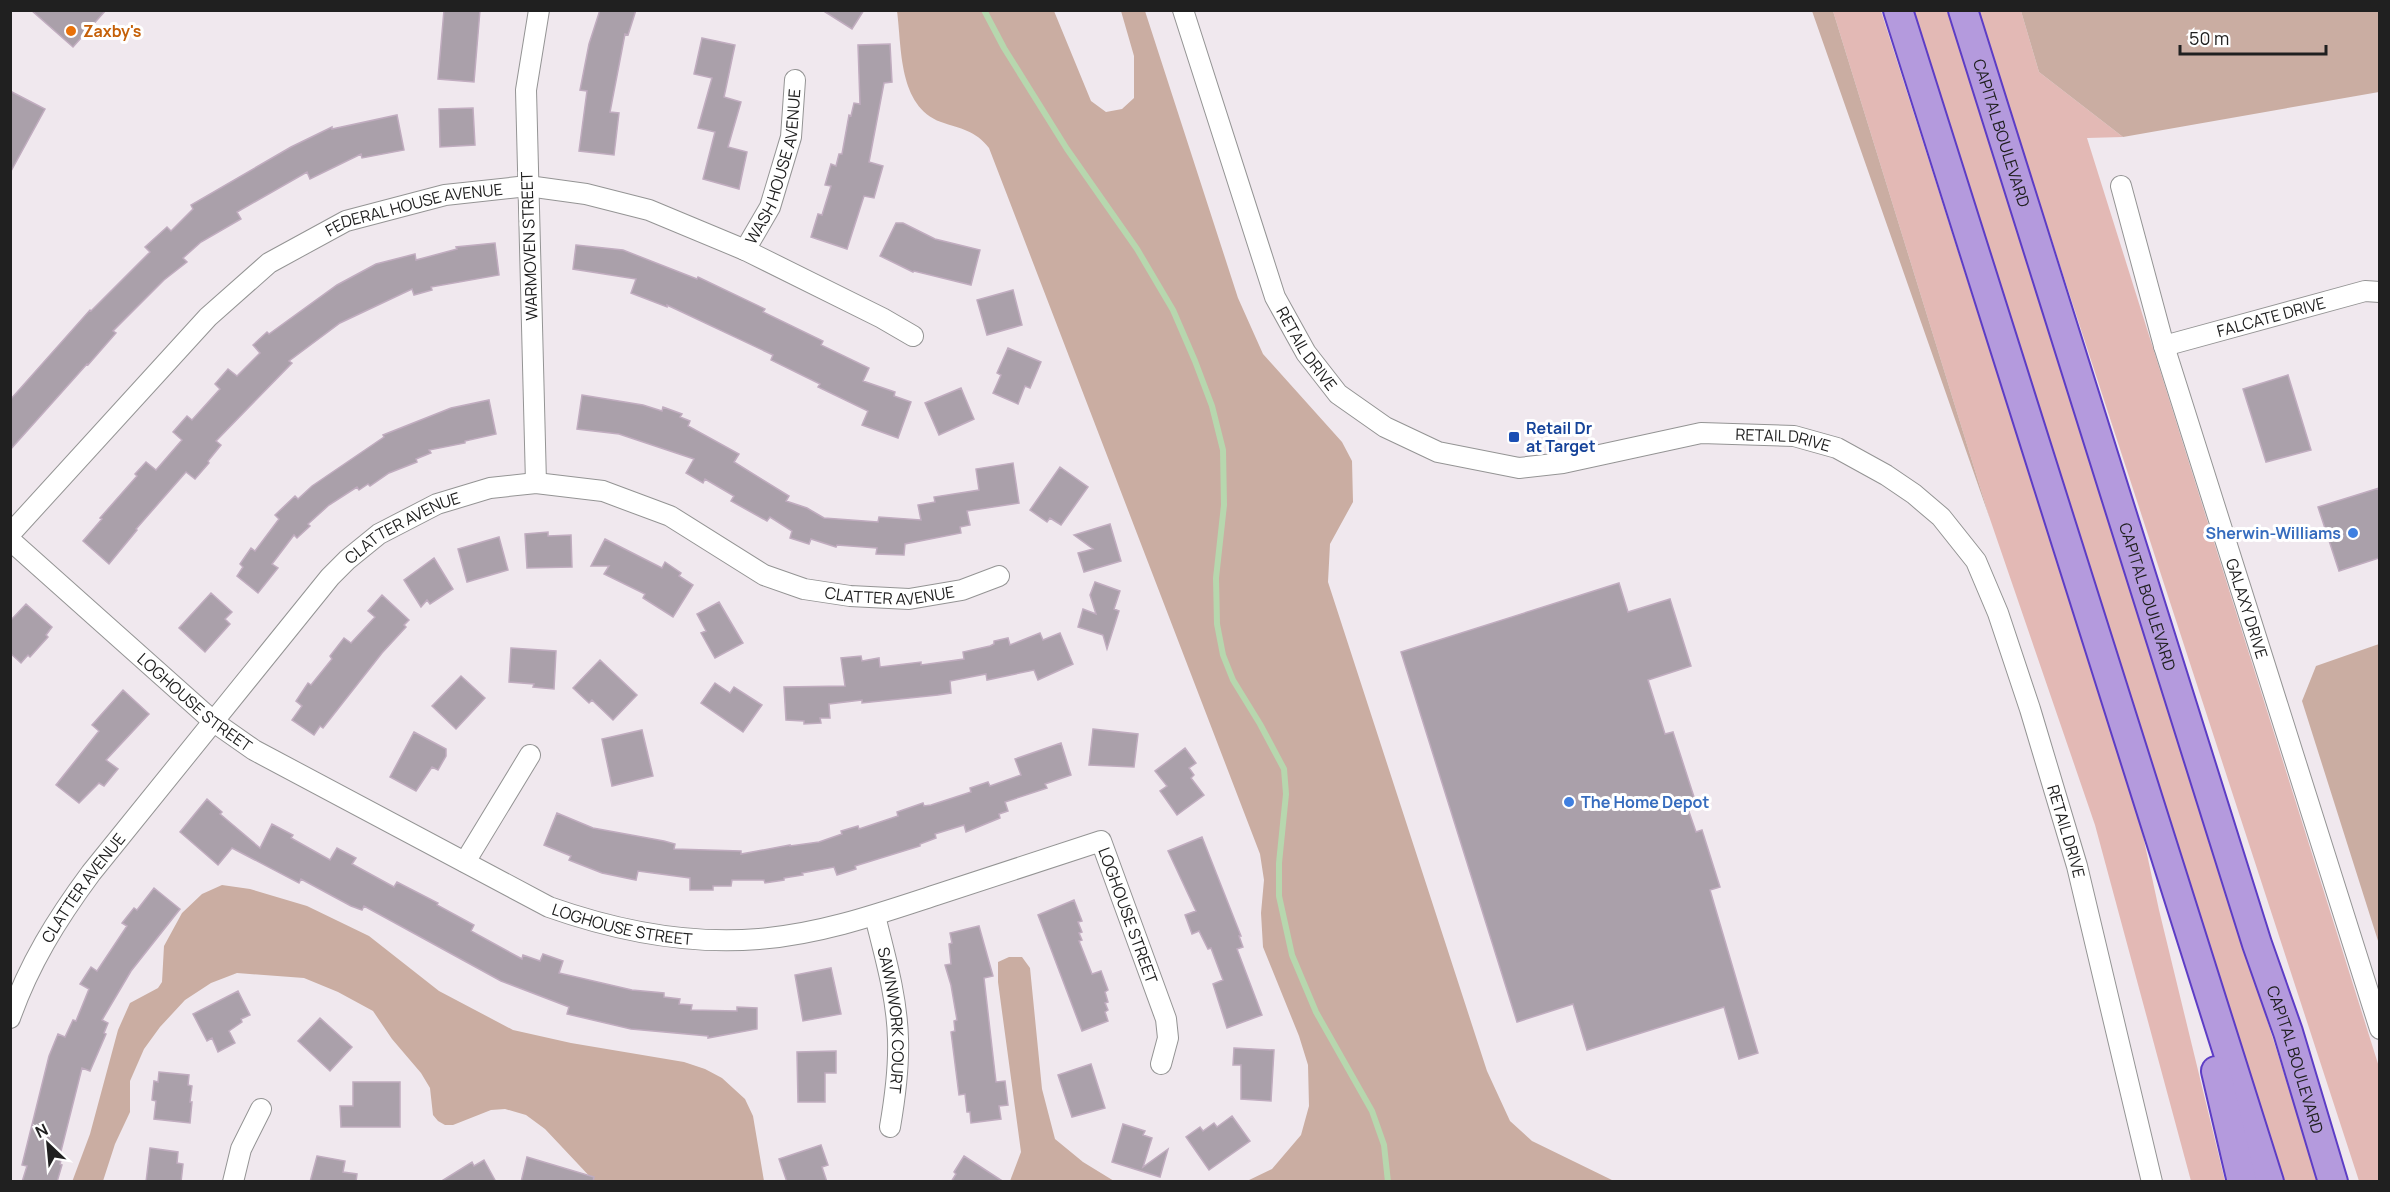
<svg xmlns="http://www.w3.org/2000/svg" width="2390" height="1192" viewBox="0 0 2390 1192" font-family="Manrope,sans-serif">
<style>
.grass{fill:#e3b9b5}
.forest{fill:#caada2}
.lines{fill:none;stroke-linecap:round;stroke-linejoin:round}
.stream{stroke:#b7d7ae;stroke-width:6}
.building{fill:#aaa0aa;stroke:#c0acbf;stroke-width:1.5}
.minor-casing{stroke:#949494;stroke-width:22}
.highway-casing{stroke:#5d3dc5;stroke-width:32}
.minor{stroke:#fff;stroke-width:20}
.highway{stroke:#b49add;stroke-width:28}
.food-dot{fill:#e8710a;stroke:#fff;stroke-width:2}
.transit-dot{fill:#1a4fb4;stroke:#fff;stroke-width:2}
.shop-dot{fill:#3f7fe0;stroke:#fff;stroke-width:2}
.labels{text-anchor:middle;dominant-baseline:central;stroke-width:6;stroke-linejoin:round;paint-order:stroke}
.food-label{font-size:16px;font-weight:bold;fill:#c56008;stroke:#fff;text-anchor:start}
.street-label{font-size:16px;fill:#202020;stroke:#fff}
.transit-label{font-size:16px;font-weight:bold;fill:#164399;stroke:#fff;text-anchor:start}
.shop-label{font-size:16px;font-weight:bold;fill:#366cbe;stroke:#fff;text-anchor:end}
</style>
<rect width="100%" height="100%" fill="#f0e8ee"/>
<path class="grass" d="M1833,11H1881L2139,817L2159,910L2225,1181H2191L2095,825L1990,519Z
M1909,11H1948L2318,1181H2282Z
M1977,11H2021L2039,72L2123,137L2087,138L2379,1067V1181H2359Z"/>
<path class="forest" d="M897,11H1054L1091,101L1106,112L1122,109L1134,98V56L1121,11H1145L1238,298L1263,354L1342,442L1352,461L1353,502L1330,544L1328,582L1487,1071L1510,1121L1532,1141L1614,1181H1247L1272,1169L1301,1135L1309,1106L1308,1065L1299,1036L1263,947L1261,913L1264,880L1260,854L989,148C975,130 961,129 941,122C898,106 902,48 897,11Z
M1812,11H1833L1990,519Z
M2021,11H2379V92L2123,137L2039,72Z
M2379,644H2380L2379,944L2302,701L2316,666Z
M222,885L250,889L307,906L369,936L439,991L513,1030L571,1043L684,1062L705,1069L722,1078L745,1099L753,1116L764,1181H594L545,1129L526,1115L505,1109L491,1110L453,1125H445L438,1121L433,1115L430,1088L421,1073L392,1039L373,1011L338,992L304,978L237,973L211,983L185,1000L160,1027L144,1049L130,1081V1112L115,1144L103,1181L72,1182L90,1134L118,1030L130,1003L158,988L162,982L164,946L182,913L202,894Z
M1009,957H1022L1030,968L1042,1089L1055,1139L1083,1162L1114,1181H1010L1021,1152L998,982V962Z"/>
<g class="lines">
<path class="stream" d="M984,10L1004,48L1067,149L1137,249L1173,310L1195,361L1212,406L1223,450L1224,505L1216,578L1217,624L1223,655L1233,680L1260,724L1284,769L1286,794L1279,863V896L1292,955L1316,1012L1372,1111L1384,1145L1388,1182"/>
</g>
<path class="building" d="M31,10H106L73,47Z
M444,10H480L474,82L438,79Z
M600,10H636L628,35L625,34L610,112L619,113L614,155L579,151L587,91L580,90L589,44Z
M822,10H864L852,29Z
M702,38L735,45L724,97L741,102L728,147L747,152L739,189L703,179L715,132L698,128L712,78L694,74Z
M890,44L892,82L884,83L869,162L883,166L874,198L864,196L847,249L811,237L818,214L822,215L831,186L825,185L831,164L836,166L839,154H842L849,115L851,116L854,103L860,104L858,45Z
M10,91L45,109L10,173Z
M473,108L475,145L440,147L439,109Z
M397,115L404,150L362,158L361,154L310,179L307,172L237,212L241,219L201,242L183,258L187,262L164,280L113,331L116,333L88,365L87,364L10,450V400L90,310L91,311L150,252L145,247L167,227L171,231L193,209L191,205L291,147L332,127V129Z
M896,223H903L935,239L980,250L971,285L914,271L913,272L880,256Z
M495,243L499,275L431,287L432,290L414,295L412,289L340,323L289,361L292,363L216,441L221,445L208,461L209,463L195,479L186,472L136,529L137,530L109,564L83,541L102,519L100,518L137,476L135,474L146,462L156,470L182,440L173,432L187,416L192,420L220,389L215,384L228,369L237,376L260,353L253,345L267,332L269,334L337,285L376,264L415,254L416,260L457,249L456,247Z
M576,245L623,250L697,279L698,277L765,309L763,312L823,341L821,345L869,368L863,381L895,392L894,396L911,402L898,438L862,425L868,411L818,387L820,384L771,360L773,355L667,305V307L631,293L636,279L573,269Z
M1013,290L1022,325L987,335L977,300Z
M1008,348L1041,362L1030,388L1025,386L1018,404L993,393L1001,375L997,373Z
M2288,375L2311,450L2266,462L2243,389Z
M961,388L974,419L939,435L925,403Z
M582,395L643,405L662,411L663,407L682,414L680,417L690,421L688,426L739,454L734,462L789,496L786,501L807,508L824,518L878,522L879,517L921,520L918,505L935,502L934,497L979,490L976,469L1013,463L1019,503L967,511L970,525L960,527L961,533L905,544L904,555L876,554L877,548L837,545L836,547L811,539L809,544L790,538L792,531L770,517L767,521L731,501L734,496L705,479L703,483L686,473L694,459L619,434L577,429Z
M489,400L496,434L465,441V443L429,450L431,453L416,459L417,462L389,473L370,486L368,484L359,490L357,487L329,505L308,524L310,526L297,538L294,535L272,564L278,568L258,593L237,576L243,567L240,564L251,548L255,551L279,519L275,515L295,496L298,499L312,486L384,437L383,435L451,408Z
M1060,467L1088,487L1061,525L1050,518L1047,522L1030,510Z
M2379,488V558L2339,571L2318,507Z
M1110,524L1121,561L1084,572L1078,553L1093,549L1074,535Z
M548,532V536L571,535L572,567L527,568L525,534Z
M499,537L508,570L467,582L458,549Z
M605,539L662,568L665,562L681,573L679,576L693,585L673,617L643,598L645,594L604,574L609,566H591Z
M434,558L453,589L430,604L427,600L421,607L404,580Z
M1095,582L1120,591L1114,609L1119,611L1107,649L1103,635L1078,627L1083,609L1096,614L1090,595Z
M1619,583L1628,612L1670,599L1691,666L1648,680L1665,734L1673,732L1695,800L1686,803L1696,832L1702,830L1720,887L1710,890L1758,1053L1739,1059L1724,1007L1587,1050L1573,1004L1517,1022L1401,652Z
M211,593L232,612L225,619L230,624L205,652L179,628Z
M382,595L409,620L404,625L406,627L382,653L323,728L320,726L314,735L292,720L302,706L296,701L308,683L311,685L332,659L330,656L344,638L351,643L375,617L368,611Z
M719,602L743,643L715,658L701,633L706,631L697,614Z
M26,604L52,627L46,635L48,637L30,657L28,655L21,663L10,653V621Z
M1040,633L1043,640L1060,633L1073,664L1038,680L1034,670L987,680L986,674L950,681L951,693L938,695L862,703V700L829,704L830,718H820L821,723L804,724V721L786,720L784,687L845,686L841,658L861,656L862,661L879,658L880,667L921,662V665L964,659L963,652L990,646L994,644V641L1008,638L1010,645Z
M511,648L556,651L554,689L533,687L534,684L509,682Z
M600,660L637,695L613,720L592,700L589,703L573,688Z
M461,676L485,698L456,729L432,706Z
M715,683L730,693L734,687L762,705L743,732L701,703Z
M123,690L149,714L106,760L118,769L104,786L99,783L79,803L56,785L99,731L92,725Z
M1093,729L1138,734L1134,767L1089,765Z
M642,730L653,776L612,786L602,739Z
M414,732L446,749V756L438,770L432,767L416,791L390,777Z
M1061,743L1071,775L1045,784L1047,788L1005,802L1008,811L999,814L1000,818L966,832L964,825L935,834L936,838L920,844V846L855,866L856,869L837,875L834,867L802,873L803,875L784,878V880L765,883L764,880H732L731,886H713V890H690V878L638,871L636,880L602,873L569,860L571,856L544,845L557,813L593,828L664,841L675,844L674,849L741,851V854L790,845V846L819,842L842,834L841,831L858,826L859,829L898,816L897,812L923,803L924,806L931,805L971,792L970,788L988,782L990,786L1021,775L1015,759Z
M1185,748L1196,763L1189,768L1194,775L1191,778L1204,795L1177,815L1160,791L1167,786L1155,771Z
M207,799L222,812L220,814L260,848L272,824L293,835L291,838L330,860L337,848L356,858L352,864L394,887L397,882L438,903L437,905L474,925L471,931L522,959L523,955L540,961L543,954L563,961L559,973L632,990L664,993V997L680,999L679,1004L692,1005L691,1010L737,1011V1007L757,1008V1029L708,1038V1036L631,1029L567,1014L569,1007L501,981L364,906L362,910L351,906L301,879L299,883L232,848L218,865L180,832Z
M1202,837L1241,936H1239L1243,947L1237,949L1262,1015L1227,1028L1213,984L1223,980L1211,948L1208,949L1199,931L1192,934L1185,915L1196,911L1168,851Z
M154,888L180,909L131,971L102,1020L108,1023L104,1033L106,1034L90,1071L82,1068L60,1155L62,1156L60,1164L62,1165L57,1182H22L27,1166L22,1165L49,1056L58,1034L65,1037L73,1020L76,1021L89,989L80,984L91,967L97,971L127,926L122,923L134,908L137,910Z
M1074,900L1082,921L1078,922L1082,932L1079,933L1082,940L1079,941L1092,974L1101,971L1108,990L1105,992L1108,1002L1105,1003L1108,1010L1105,1012L1108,1021L1082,1031L1038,915Z
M979,926L993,976L984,978L996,1082L1005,1081L1008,1105L999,1106L1001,1119L971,1123L970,1112H967L965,1094L959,1095L951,1032L955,1031L954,1021L957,1020L951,985L945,965L951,964L949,944L952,943L950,933Z
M831,968L841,1014L803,1021L795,975Z
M238,991L250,1015L241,1019L242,1022L229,1031L235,1043L218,1052L212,1038L207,1041L193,1014Z
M320,1018L352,1047L330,1071L298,1041Z
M1234,1048L1274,1050L1271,1101L1241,1099V1065H1233Z
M836,1051V1073H825V1102H798L797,1052Z
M1091,1064L1105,1108L1072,1117L1058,1075Z
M159,1072L189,1075L188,1085L192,1086L190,1102H192L190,1123L154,1119L156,1101L152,1100L154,1081L158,1082Z
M353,1082H400V1127H341L340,1106H353Z
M1232,1116L1250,1141L1209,1170L1186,1137L1200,1127L1203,1131L1214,1123L1217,1127Z
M1123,1124L1145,1131L1143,1135L1152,1138L1143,1167L1168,1149L1160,1177L1112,1162Z
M821,1145L828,1165L822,1167L827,1182H787L779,1159Z
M150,1148L178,1152L177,1163L183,1164L181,1182H146Z
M317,1156L345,1161L343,1172L357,1174L356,1182H310Z
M964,1156L1004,1182H951L956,1174L954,1172Z
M527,1157L594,1177L593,1182H521Z
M484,1160L496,1182H440L472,1162L474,1166Z"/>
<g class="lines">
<defs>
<g id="minor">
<path id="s1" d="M1183,10L1275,297L1306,353L1338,394L1385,427L1438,452L1519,468L1563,463L1701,433L1794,436L1837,448L1886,475L1914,494L1941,517L1976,561L1998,613L2030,709L2077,866L2152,1182"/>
<path id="s2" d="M2121,186L2164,346L2380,1029"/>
<path id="s3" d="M745,250L770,207L791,137L795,80"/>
<path id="s4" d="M2164,346L2365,291L2380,292"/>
<path d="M536,483L526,90L539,10"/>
<path id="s5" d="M10,534L208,317L269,263L346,221L445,195L528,186L586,194L649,210L745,250L882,318L913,336"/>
<path id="s6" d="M10,540L214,722L254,750L549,907C617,931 687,945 759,939C821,934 878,914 936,895C991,877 1046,859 1101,841L1166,1019L1168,1038L1161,1064"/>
<path d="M465,862L530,755"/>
<path id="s7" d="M875,916C885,956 897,997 898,1039C899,1069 895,1098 890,1127"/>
<path id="s8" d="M10,1018C29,964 57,919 91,873L330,577L347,560L379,534L437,504L490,488L536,483L603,491L670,516L764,575L804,589L850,596L909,599L962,590L999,576"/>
<path d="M233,1182L241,1149L261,1109"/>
</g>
<g id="highway">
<path d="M1898,10L2269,1182"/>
<path id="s9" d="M1963,10L2257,944L2288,1032L2333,1182"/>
<path d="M2216,1071L2242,1182"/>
</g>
</defs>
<use href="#minor" class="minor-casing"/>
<use href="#highway" class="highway-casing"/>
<use href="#minor" class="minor"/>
<use href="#highway" class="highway"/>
</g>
<circle class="food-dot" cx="71" cy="31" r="6"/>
<rect class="transit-dot" x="1508" y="431" width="12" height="12" rx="3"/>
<g class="shop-dot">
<circle cx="2353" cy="533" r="6"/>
<circle cx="1569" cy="802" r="6"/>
</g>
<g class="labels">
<g class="food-label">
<text x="83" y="31">Zaxby's</text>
</g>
<g class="street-label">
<text stroke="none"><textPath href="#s9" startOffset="129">CAPITAL BOULEVARD</textPath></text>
<text stroke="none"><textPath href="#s3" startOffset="90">WASH HOUSE AVENUE</textPath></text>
<text stroke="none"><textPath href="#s5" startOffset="532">FEDERAL HOUSE AVENUE</textPath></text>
<text transform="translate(529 246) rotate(-92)">WARMOVEN STREET</text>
<text stroke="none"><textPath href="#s4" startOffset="111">FALCATE DRIVE</textPath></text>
<text stroke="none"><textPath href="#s1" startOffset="362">RETAIL DRIVE</textPath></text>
<text stroke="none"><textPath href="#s1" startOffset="884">RETAIL DRIVE</textPath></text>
<text stroke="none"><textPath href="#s8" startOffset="636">CLATTER AVENUE</textPath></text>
<text stroke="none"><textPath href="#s8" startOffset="1158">CLATTER AVENUE</textPath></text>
<text stroke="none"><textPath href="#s9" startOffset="615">CAPITAL BOULEVARD</textPath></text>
<text stroke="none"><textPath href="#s2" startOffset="441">GALAXY DRIVE</textPath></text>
<text stroke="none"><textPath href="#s6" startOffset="246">LOGHOUSE STREET</textPath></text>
<text stroke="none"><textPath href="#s1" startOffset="1406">RETAIL DRIVE</textPath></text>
<text stroke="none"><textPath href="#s8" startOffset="150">CLATTER AVENUE</textPath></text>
<text stroke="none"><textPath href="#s6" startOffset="1306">LOGHOUSE STREET</textPath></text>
<text stroke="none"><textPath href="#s6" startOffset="732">LOGHOUSE STREET</textPath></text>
<text stroke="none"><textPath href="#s7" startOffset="106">SAWNWORK COURT</textPath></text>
<text stroke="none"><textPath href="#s9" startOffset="1101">CAPITAL BOULEVARD</textPath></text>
</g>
<g class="transit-label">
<text x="1526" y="428">Retail Dr<tspan x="1526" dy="18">at Target</tspan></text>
</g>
<g class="shop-label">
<text x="2341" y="533">Sherwin-Williams</text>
<text x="1581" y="802" text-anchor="start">The Home Depot</text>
</g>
</g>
<rect width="2390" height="1192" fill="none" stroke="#202020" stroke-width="24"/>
<g transform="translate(48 1144) rotate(334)" stroke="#ffffff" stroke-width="4.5" paint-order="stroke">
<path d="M0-4.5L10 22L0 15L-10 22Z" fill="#202020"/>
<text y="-9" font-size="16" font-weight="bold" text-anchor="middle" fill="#202020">N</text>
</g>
<path d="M2180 45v9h146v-9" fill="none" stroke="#202020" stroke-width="3"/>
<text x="2189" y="45" font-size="18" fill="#202020" stroke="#ffffff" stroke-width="4.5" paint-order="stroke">50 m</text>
</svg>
